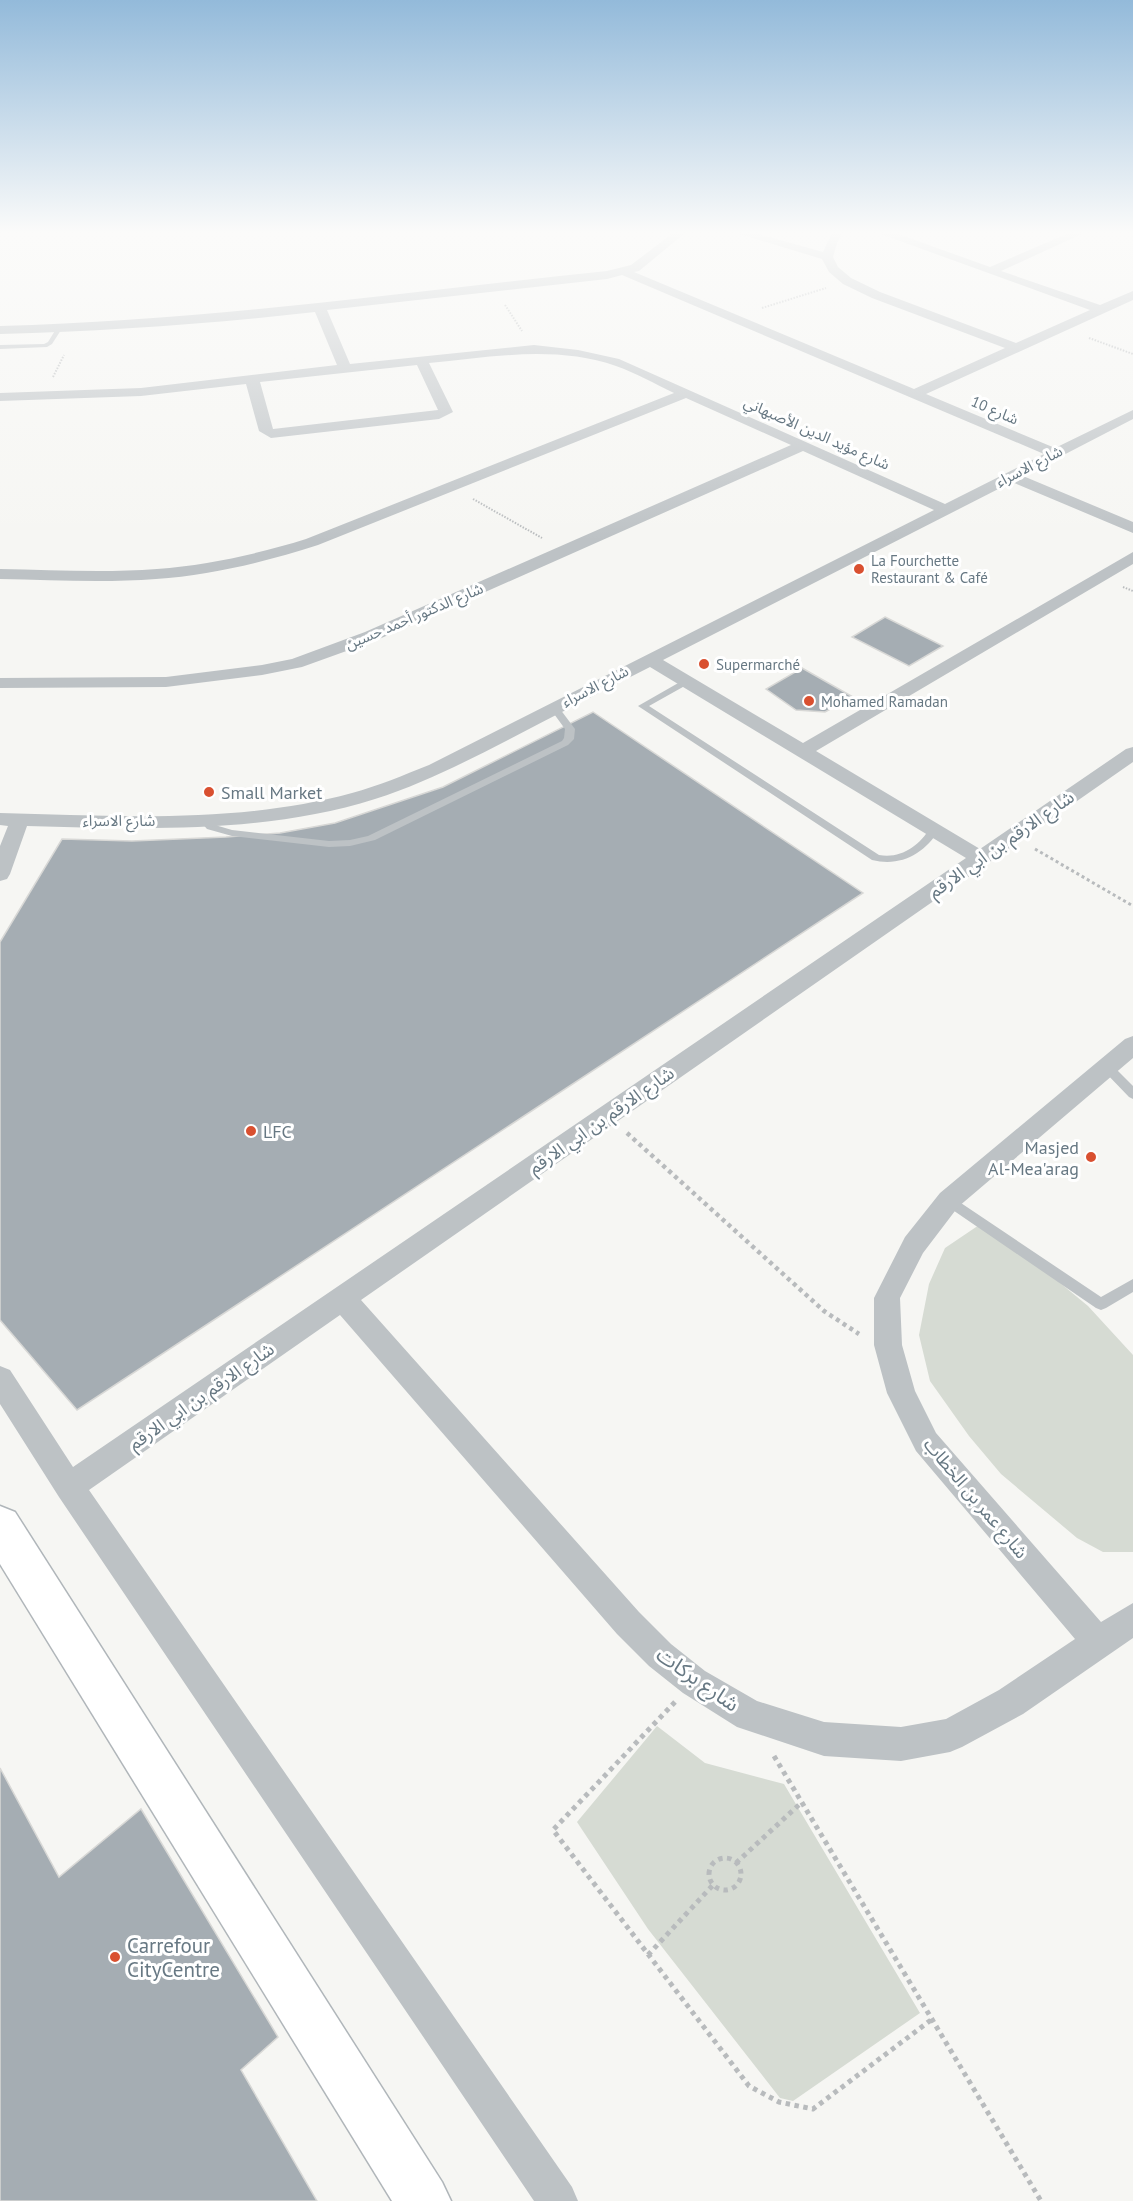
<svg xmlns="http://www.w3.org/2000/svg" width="1133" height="2201" viewBox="0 0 1133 2201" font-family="'PT Sans','Noto Sans Arabic',sans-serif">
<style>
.green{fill:#d6dbd3}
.building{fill:#a5adb3;stroke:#d8d8d6;stroke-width:1.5}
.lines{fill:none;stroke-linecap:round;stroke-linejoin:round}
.secondary-casing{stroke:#b0b6ba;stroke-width:3}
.path-far3{stroke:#b8bbbd;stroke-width:2;stroke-dasharray:1.5 1.5;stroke-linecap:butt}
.path-far2{stroke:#b8bbbd;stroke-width:3;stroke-dasharray:3 3;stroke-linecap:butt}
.path-far1{stroke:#b8bbbd;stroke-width:4.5;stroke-dasharray:4 4;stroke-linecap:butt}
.path{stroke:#b8bbbd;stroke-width:5;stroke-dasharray:4.5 4.5;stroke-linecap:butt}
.lane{fill:#bdc2c5;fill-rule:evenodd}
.street{fill:#bdc2c5;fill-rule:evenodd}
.secondary{fill:#fff;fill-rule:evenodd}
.poi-dot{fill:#d95030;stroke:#fff;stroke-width:2}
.labels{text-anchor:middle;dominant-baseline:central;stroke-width:6;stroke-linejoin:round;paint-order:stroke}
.far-street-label{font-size:15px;fill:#677883;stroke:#fff}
.far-poi-label{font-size:15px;fill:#677883;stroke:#fff;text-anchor:start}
.poi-label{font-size:18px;fill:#677883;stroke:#fff;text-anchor:start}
.street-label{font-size:18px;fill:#677883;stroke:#fff}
.near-street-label{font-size:21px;fill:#677883;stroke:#fff}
.near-poi-label{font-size:21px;fill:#677883;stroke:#fff;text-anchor:start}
</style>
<rect width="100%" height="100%" fill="#f6f6f3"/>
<path class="green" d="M985,1221L1088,1306L1133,1355V1552H1103L1077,1538L1001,1474L969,1436L930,1381L919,1335L929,1284L945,1248Z
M657,1726L705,1763L784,1784L920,2013L793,2101L780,2098L648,1929L577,1822Z"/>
<path class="building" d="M885,617L943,646L909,666L852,637Z
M802,668L853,697L825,712L796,710L766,689Z
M593,712L863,893L77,1410L0,1320V942L62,839L132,841L226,837L280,833L335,823L443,787Z
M0,1768L59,1877L141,1809L278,2037L241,2070L317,2201H0Z"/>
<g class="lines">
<defs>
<path id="secondary" d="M0,1506L15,1512L442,2182L451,2201H392L0,1564Z"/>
</defs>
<use href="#secondary" class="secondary-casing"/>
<path class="path-far3" d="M505,305L522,331
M762,308L826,288
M1089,338L1133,354
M53,377L64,355
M473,499L542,538
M1123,587L1133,591"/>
<path class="path-far2" d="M1035,849L1133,906"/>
<path class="path-far1" d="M627,1133L824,1311L859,1334"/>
<path class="path" d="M675,1702L553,1830L749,2086L779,2102L813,2109L931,2020
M774,1756L1041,2201
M709 1874a16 16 0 1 1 32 0a16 16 0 1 1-32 0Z
M736,1863L802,1802
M648,1955L713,1885"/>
<path class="lane" d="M56,329L61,330L52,344L47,347L0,349V345L44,344L48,342Z
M687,678L690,679V683L649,706L879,855C901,859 919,846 930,828L934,827L939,830C924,854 901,867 872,860L638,706Z
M554,704L557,705L575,729L574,739L568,745L375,840L350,846L329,847L232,836L207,829L199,820L200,818H208L215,825L232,830L329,841L350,840L368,836L562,741L564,738L565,729L549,707Z
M1107,1063L1111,1064L1133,1086V1099L1129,1097L1103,1070L1101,1067Z
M949,1195L1101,1297L1133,1279V1292L1106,1308L1101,1310L1096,1308L944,1204L943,1200L944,1196Z"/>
<path class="street" d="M673,233H685L639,271L634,272L914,389L1005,348L872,298L843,284L829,272L822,259L736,233H755L823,252L832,233H843L837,243L833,257L838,267L851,278L880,292L1016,343L1090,310L878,233H895L990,267L1069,233H1084L1001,271L1100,305L1133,291V300L926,394L1055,448L1133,410V419L1023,476L1133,522V533L1012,482L663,660L803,743L1133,552V564L816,751L980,849L1126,749L1133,747V762L361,1300L639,1612L671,1644L705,1671L757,1701L824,1722L901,1727L946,1719L999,1690L1075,1639L916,1451L887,1393L874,1345V1298L905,1237L940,1193L1125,1039L1133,1036V1058L958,1207L923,1253L900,1298L902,1345L915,1391L936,1433L1101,1622L1133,1603V1638L1023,1714L962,1747L950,1752L901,1761L824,1756L737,1727L683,1693L649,1666L617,1634L340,1315L89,1490L572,2187L578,2201H534L59,1497L0,1404V1366L10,1370L73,1467L966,858L650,667C603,691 555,715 508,740C465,762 422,784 375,799C264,834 143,829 27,826L10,874L7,879L0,881V846L8,826L0,825V813C116,816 238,824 352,793C378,786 404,775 429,765L934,510L803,451L377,640L302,667L262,675L166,687L0,688V678L166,677L262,665L292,659L365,632L791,445L686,398L318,545C265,562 211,575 156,579C104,583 52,580 0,579V569C52,570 105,573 157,569C208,565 258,554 306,539L674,393C655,384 636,373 616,366C555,345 491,357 429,363L453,412L439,419L271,438L259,431L246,384L141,396L0,401V393L141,388L337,365L315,312C210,324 106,331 0,334V326C204,321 405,292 607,271L631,265ZM622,275L1044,454L945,504L619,359L578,350L534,345L350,364L327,310L607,279ZM417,365L438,410L273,429L260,382Z"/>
<use href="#secondary" class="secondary"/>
</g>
<linearGradient id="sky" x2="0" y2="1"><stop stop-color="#93bada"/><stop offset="0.43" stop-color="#fbfbfa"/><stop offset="1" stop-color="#fbfbfa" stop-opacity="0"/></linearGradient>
<rect width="1133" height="541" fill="url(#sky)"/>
<g class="poi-dot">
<circle cx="859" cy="569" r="6"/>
<circle cx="704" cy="664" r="6"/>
<circle cx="809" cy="701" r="6"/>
<circle cx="209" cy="792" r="6"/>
<circle cx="251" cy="1131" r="6"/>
<circle cx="1091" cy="1157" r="6"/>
<circle cx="115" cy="1957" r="6"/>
</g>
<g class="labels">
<g class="far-street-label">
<text transform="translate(995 410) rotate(23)">شارع 10</text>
<text transform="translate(817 433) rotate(24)">شارع مؤيد الدين الأصبهاني</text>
<text transform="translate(1029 466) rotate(-27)">شارع الاسراء</text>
<text transform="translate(414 616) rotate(-23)">شارع الدكتور أحمد حسين</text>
<text transform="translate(595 686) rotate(-27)">شارع الاسراء</text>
<text x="119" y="820">شارع الاسراء</text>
</g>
<g class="far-poi-label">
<text x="871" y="560">La Fourchette<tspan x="871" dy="17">Restaurant &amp; Café</tspan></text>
<text x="716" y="664">Supermarché</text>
<text x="821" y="701">Mohamed Ramadan</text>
</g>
<g class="poi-label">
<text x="221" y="792">Small Market</text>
<text x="263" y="1131">LFC</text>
<text x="1079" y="1147" text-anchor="end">Masjed<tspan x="1079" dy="21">Al-Mea'arag</tspan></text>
</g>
<g class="street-label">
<text transform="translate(1001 844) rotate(-35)">شارع الارقم بن ابي الارقم</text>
<text transform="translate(601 1120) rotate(-35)">شارع الارقم بن ابي الارقم</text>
<text transform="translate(201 1396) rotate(-35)">شارع الارقم بن ابي الارقم</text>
<text transform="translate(976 1498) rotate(50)">شارع عمر بن الخطاب</text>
</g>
<g class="near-street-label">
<text transform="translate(698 1679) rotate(35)">شارع بركات</text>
</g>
<g class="near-poi-label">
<text x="127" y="1945">Carrefour<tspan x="127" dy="24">CityCentre</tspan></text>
</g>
</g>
</svg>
